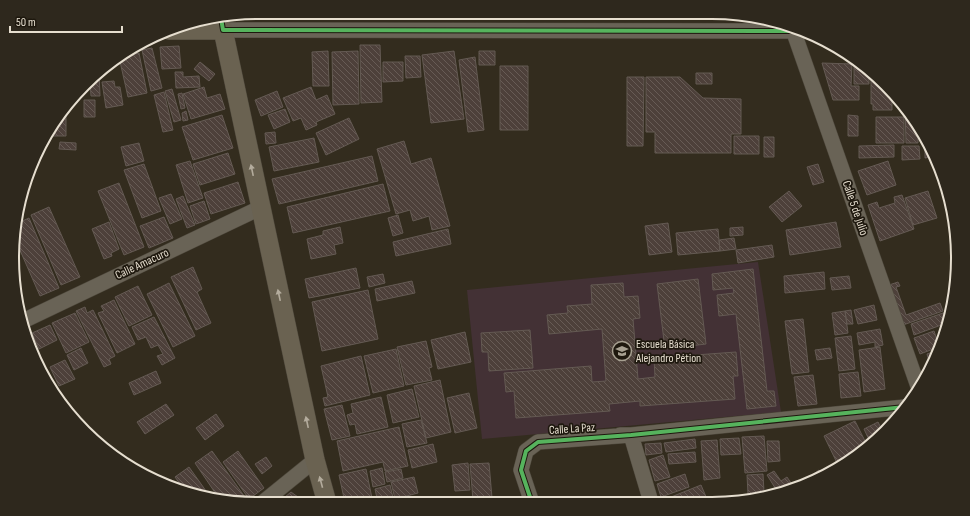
<svg xmlns="http://www.w3.org/2000/svg" width="970" height="516" viewBox="0 0 970 516" font-family="'Sofia Sans Condensed',sans-serif">
<style>
.education{fill:#433135}
.building{fill:url(#building-back-hatch);stroke:#645a53}
.lines{fill:none;stroke-linecap:round;stroke-linejoin:round}
.minor-casing{stroke:#4e483c;stroke-width:16}
.major-casing{stroke:#4e483c;stroke-width:20}
.minor{stroke:#696356;stroke-width:15}
.major{stroke:#6a6251;stroke-width:19}
.cycleway-casing{stroke:#1e180e;stroke-width:6}
.cycleway{stroke:#56b35d;stroke-width:4}
.oneway{fill:#b4ac9d}
.labels{text-anchor:middle;dominant-baseline:central;stroke-width:3.5;stroke-linejoin:round;paint-order:stroke}
.street-label{font-size:12px;fill:#e6decf;stroke:#1e180e}
.poi-label{font-size:12px;fill:#e6decf;stroke:#1e180e;text-anchor:start}
.rim{fill:none;stroke:#e6decf;stroke-width:2}
</style>
<defs>
<pattern id="building-back-hatch" width="6" height="6" patternUnits="userSpaceOnUse"><rect width="6" height="6" fill="#4d403a"/><path d="M-1 5l2 2M0 0l6 6M5-1l2 2" fill="none" stroke="#675b55"/></pattern>
</defs>
<rect width="100%" height="100%" fill="#332c1e"/>
<path class="education" d="M758,262L781,412L482,439L467,290Z"/>
<path class="building" d="M360,45H380L382,102L361,103Z
M179,46L181,68L162,69L160,47Z
M152,48L162,88L151,91L142,50Z
M328,51L329,86H313L312,52Z
M358,51L359,104L333,105L332,52Z
M454,51L464,119L431,123L422,55Z
M479,51H495V65H479Z
M139,53L147,93L128,97L119,57Z
M405,56H420L421,77L406,78Z
M475,57L484,130L468,132L459,60Z
M200,62L215,74L209,81L194,69Z
M383,62H403V81L383,82Z
M822,63L852,64L851,86H859V100H833Z
M854,64L869,75V84H854Z
M500,66H528V130H500Z
M99,72L100,96H91L90,82Z
M175,72H183V77L199,76L200,87L176,88Z
M696,73H712V84H696Z
M871,76L900,102H892V110H873V104H871Z
M627,77H644L643,146H627Z
M646,77H680L703,98L741,99V134H731V153H655V132H646Z
M114,81L115,87H120L123,105L106,108L102,82Z
M204,87L207,98L220,94L225,109L191,119L183,94Z
M311,87L316,100L327,95L335,114L316,122L317,125L306,130L301,118L293,121L283,98Z
M172,89L181,120L174,122L165,91Z
M277,91L283,107L261,116L255,100Z
M164,92L173,130L163,132L154,95Z
M182,93L185,108L181,109L178,94Z
M84,100H95V117H84Z
M905,106L918,129V143H906Z
M66,108V136H51V128L53,122Z
M285,109L290,122L274,129L268,115Z
M186,111L188,120L183,121L182,113Z
M222,115L233,148L193,160L182,127Z
M848,115L858,116V136H848Z
M876,117H904V143H876Z
M349,118L359,139L326,155L316,133Z
M48,132V145H43Z
M275,132L276,143L266,144L265,133Z
M734,136H759V154H734Z
M764,137H774V157H764Z
M314,138L319,162L274,171L269,147Z
M404,141L411,164L431,158L450,226L432,230L429,216L413,221L410,210L396,214L377,149Z
M60,142L76,143V150L59,149Z
M139,143L144,161L126,166L121,147Z
M925,144L931,157L925,158Z
M894,145V157L859,158V146Z
M902,146H919L920,159L902,160Z
M228,153L235,174L200,185L193,164Z
M372,156L378,181L279,204L272,179Z
M190,161L203,198L188,203L176,165Z
M888,161L896,185L867,195L858,171Z
M144,164L161,211L142,218L124,170Z
M818,164L824,182L813,185L807,167Z
M238,182L245,203L211,214L204,193Z
M119,183L144,247L124,255L98,191Z
M383,184L390,211L293,233L287,207Z
M789,191L802,206L782,222L769,207Z
M928,191L937,218L913,225L905,198Z
M171,194L182,219L170,224L159,198Z
M902,195L914,229L880,241L868,205L877,202L879,208L895,203L894,197Z
M183,196L195,225L187,228L176,199Z
M204,201L210,219L196,224L190,206Z
M49,207L80,277L61,285L31,215Z
M398,215L403,233L393,236L388,218Z
M164,217L173,238L149,248L140,226Z
M29,218L59,288L40,296L16,241L18,223Z
M109,222L119,249L111,253L112,256L104,259L92,229Z
M836,222L841,247L790,255L786,230Z
M668,223L672,252L649,255L645,226Z
M340,227L343,243L334,245L336,254L311,259L307,239L323,235V231Z
M743,227V235L730,236V228Z
M448,229L451,244L396,256L393,242Z
M718,229L720,251L678,255L676,233Z
M734,238L736,249L720,251L719,240Z
M772,245L774,257L738,263L736,250Z
M193,267L202,289L197,292L211,323L196,330L171,277Z
M356,268L360,288L309,298L305,279Z
M753,269L767,391H774L776,406L747,409L736,314L719,316L717,295L734,293L733,288L713,290L712,274Z
M824,272L825,289L785,293L784,276Z
M383,274L385,283L369,287L367,277Z
M849,276L851,288L832,290L830,278Z
M698,279L706,344L665,349L657,284Z
M412,281L415,293L377,301L375,289Z
M898,282L900,286L896,287L906,315L940,303L943,311L903,325L889,285Z
M169,283L195,336L173,347L147,294Z
M623,283L624,297L638,296L640,318L633,319L638,379L655,377L654,358L736,352L738,376H733L735,399L640,406V401L609,404L610,411L516,418L514,391L506,392L504,373L591,366L592,382L606,381L602,329L549,334L547,315L568,313L567,306L592,304L591,285Z
M138,286L152,315L129,326L115,297Z
M368,290L378,339L322,351L312,302Z
M114,300L135,344L117,353L98,313L104,311L101,306Z
M874,305L877,320L858,324L854,310Z
M85,307L87,313L93,310L115,356L109,359L111,364L104,367L76,311Z
M851,310L853,324H847L845,311Z
M845,311L848,333L835,335L832,313Z
M949,311L944,324L914,335L911,324Z
M75,313L89,342L66,353L52,323Z
M154,317L175,358L162,365L157,356L163,354L158,345L151,348L146,337L138,340L132,327Z
M803,319L809,372L792,374L785,321Z
M50,325L57,340L39,349L32,333Z
M880,329L883,345L875,347V342L859,345L857,333Z
M530,330L533,368L489,371L488,352H482L481,333Z
M934,331L938,343L936,348L920,354L914,338Z
M465,332L471,362L438,369L431,340Z
M851,336L855,369L839,371L835,338Z
M28,337L41,364L39,365L31,352Z
M426,341L432,367L429,368L432,380L406,385L397,347Z
M880,347L885,389L864,392L859,350Z
M81,348L88,363L74,370L67,355Z
M830,348L832,358L817,360L815,350Z
M396,349L404,386L373,393L364,356Z
M935,351L931,364L930,365L927,354Z
M361,356L370,395L325,406L323,398L328,397L321,366Z
M65,360L75,379L59,386L50,367Z
M43,365L57,392L56,393L40,366Z
M156,371L161,383L134,395L129,383Z
M858,372L861,396L841,398L839,374Z
M813,375L817,404L798,406L794,377Z
M440,380L451,432L426,438L414,386Z
M412,389L419,417L393,423L387,395Z
M469,393L477,428L455,433L447,398Z
M381,397L388,427L357,434L355,424L350,425L347,415L353,413L351,404Z
M166,404L174,415L145,434L137,422Z
M342,405L350,436L332,440L324,409Z
M216,414L224,426L205,440L196,428Z
M421,420L427,443L407,447L402,424Z
M855,421L868,447L848,463L839,467L824,436Z
M878,422L884,434L871,444L864,429Z
M399,427L408,466L385,471L383,462L343,471L337,441Z
M764,436L767,471L745,473L742,437Z
M739,438L741,454L721,455L720,439Z
M695,439L696,448L666,452L664,443Z
M717,440L720,478L704,480L701,441Z
M767,441H779L780,461L768,462Z
M661,443L662,453L646,455L645,444Z
M433,444L437,462L412,468L408,450Z
M212,451L247,500L242,503L220,500L195,463Z
M238,451L264,488L249,499L223,462Z
M695,452L696,462L669,464L668,454Z
M663,455L670,477L655,481L649,460Z
M266,457L272,466L262,474L255,464Z
M468,463L470,490L455,491L452,465Z
M489,463L492,498L473,500L470,464Z
M189,467L211,498L186,492L175,477Z
M382,468L385,484L373,487L370,471Z
M366,469L373,503H345L339,475Z
M401,469L403,478L387,482L385,472Z
M819,470L823,475L811,481L808,478Z
M774,471L781,481L787,477L791,483L777,491L767,475Z
M685,474L689,487L661,497L657,484Z
M763,474L764,492L748,494L747,475Z
M414,477L418,493L395,499L391,482Z
M390,485L394,502L378,503L375,489Z
M701,485L707,499L699,502H673L671,497Z
M291,492L305,502V503H278Z"/>
<g class="lines">
<defs>
<path id="minor" d="M221,18L223,30L801,31
M792,27L919,389
M23,321L260,208
M620,435H631L651,502
M262,503L315,460
M532,503L521,470L526,451L538,442L631,435L905,407"/>
<path id="major" d="M169,30H223L315,460L327,503"/>
</defs>
<use href="#minor" class="minor-casing"/>
<use href="#major" class="major-casing"/>
<use href="#minor" class="minor"/>
<use href="#major" class="major"/>
<defs>
<path id="cycleway" d="M221,18L223,30L801,31
M532,503L521,470L526,451L538,442L631,435L905,407"/>
</defs>
<use href="#cycleway" class="cycleway-casing"/>
<use href="#cycleway" class="cycleway"/>
</g>
<defs><path id="oneway-solid" d="M-6-.8H1V-3.2L6.5 0L1 3.2V.8H-6Z"/></defs>
<g class="oneway">
<use href="#oneway-solid" transform="translate(252 170) rotate(-102)"/>
<use href="#oneway-solid" transform="translate(279 295) rotate(-102)"/>
<use href="#oneway-solid" transform="translate(307 422) rotate(-102)"/>
<use href="#oneway-solid" transform="translate(321 482) rotate(-105)"/>
</g>
<defs>
<symbol id="school-ring" viewBox="-11 -11 22 22"><circle r="9.5" fill="#1e180e" stroke="#a7a091" stroke-width="1.5"/><path d="M0-5L7-2L0 1L-7-2ZM-4 1L0 2.5L4 1V4Q0 6-4 4Z" fill="#a7a091"/></symbol>
</defs>
<g fill-rule="evenodd">
<use href="#school-ring" x="611" y="340" width="22" height="22"/>
</g>
<g class="labels">
<g class="street-label">
<text transform="translate(855 208) rotate(71)">Calle 5 de Julio</text>
<text transform="translate(142 264) rotate(-25)">Calle Amacuro</text>
<text transform="translate(572 429) rotate(-4)">Calle La Paz</text>
</g>
<g class="poi-label">
<text x="636" y="344">Escuela Básica<tspan x="636" dy="14">Alejandro Pétion</tspan></text>
</g>
</g>
<path d="M0 0H970V516H0ZM258 19H712A239 239 0 0 1 951 258V258A239 239 0 0 1 712 497H258A239 239 0 0 1 19 258V258A239 239 0 0 1 258 19Z" fill="#2e281d" fill-rule="evenodd"/>
<path class="rim" d="M258 19H712A239 239 0 0 1 951 258V258A239 239 0 0 1 712 497H258A239 239 0 0 1 19 258V258A239 239 0 0 1 258 19Z"/>
<path d="M10 26v6h112v-6" fill="none" stroke="#e6decf" stroke-width="2"/>
<text x="16" y="26" font-size="12" fill="#e6decf" stroke="#1e180e" stroke-width="3" paint-order="stroke">50 m</text>
</svg>
